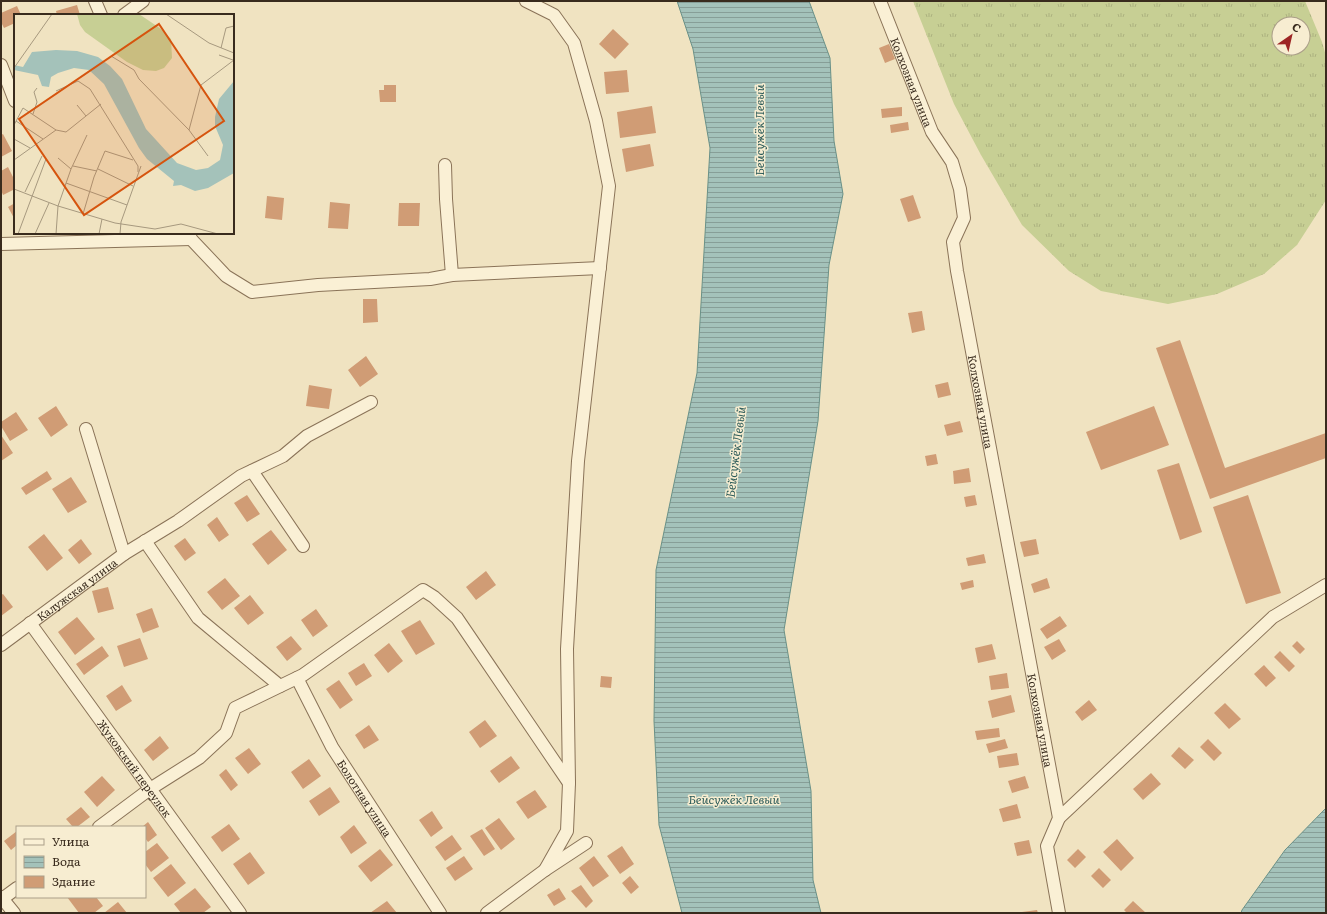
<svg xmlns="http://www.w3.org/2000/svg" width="1327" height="914" viewBox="0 0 1327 914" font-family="Literata,serif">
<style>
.grass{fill:url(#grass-tufts);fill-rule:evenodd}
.water{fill:url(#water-rules);stroke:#6a9188}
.building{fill:#d09c75}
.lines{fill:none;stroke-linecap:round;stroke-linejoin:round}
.minor-casing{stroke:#8a7358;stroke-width:14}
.minor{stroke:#faf0d5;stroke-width:12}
.labels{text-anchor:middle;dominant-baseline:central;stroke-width:3;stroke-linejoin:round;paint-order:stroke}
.street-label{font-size:11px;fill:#392b1d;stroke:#f7edd1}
.water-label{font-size:12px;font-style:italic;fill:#2b5a58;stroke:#f7edd1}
.inset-road{fill:none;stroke:#a7997f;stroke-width:1}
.view{fill:#d6540e;fill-opacity:0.15;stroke:#d6540e;stroke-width:2}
.inset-edge{fill:none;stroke:#392b1d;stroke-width:2}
</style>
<defs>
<pattern id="grass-tufts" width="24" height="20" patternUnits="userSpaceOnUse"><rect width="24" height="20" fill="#c7cf94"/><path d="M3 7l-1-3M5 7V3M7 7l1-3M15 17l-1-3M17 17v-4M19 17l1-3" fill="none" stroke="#acb27f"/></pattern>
<pattern id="water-rules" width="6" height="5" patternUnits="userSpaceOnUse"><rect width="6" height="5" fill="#a4c2ba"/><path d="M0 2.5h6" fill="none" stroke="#879e97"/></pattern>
</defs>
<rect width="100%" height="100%" fill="#f0e3c1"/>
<path class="grass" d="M913,1H1305L1322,42L1326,56V200L1297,245L1264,274L1217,294L1168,304L1101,291L1069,271L1022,225L981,155L954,104ZM1279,24H1303V48H1279Z"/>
<path class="water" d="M677,1H809L830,58L834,141L843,194L829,265L818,421L784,630L811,791L813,880L821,913H682L659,825L654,721L656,570L697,373L710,148L693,49Z
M1326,808V913H1241L1242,910L1285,850Z"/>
<path class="building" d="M77,5L80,15H57L56,11Z
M17,6L21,15H15V23L4,28L1,22V13Z
M613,29L629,44L615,59L599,44Z
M889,44L895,59L885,63L879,48Z
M627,70L629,92L606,94L604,72Z
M384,85H396V102H380L379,90H384Z
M652,106L656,133L620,138L617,112Z
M902,107V116L882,118L881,109Z
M908,122L909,130L891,133L890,125Z
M3,134L12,151L1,157V135Z
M650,144L654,166L626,172L622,149Z
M8,167L15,181V189L3,195L1,190V171Z
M913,195L921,218L908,222L900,199Z
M267,196L284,198L282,220L265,218Z
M330,202L350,204L348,229L328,228Z
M15,203V220L8,207Z
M399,203H420L419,226H398Z
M363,299H377L378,322L363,323Z
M922,311L925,330L912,333L908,313Z
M1180,340L1225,468L1326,433V458L1210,499L1156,348Z
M366,356L378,374L360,387L348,370Z
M948,382L951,395L938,398L935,385Z
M309,385L332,389L329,409L306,406Z
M56,406L68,425L51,437L38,418Z
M1154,406L1169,445L1101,470L1086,432Z
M16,412L28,430L10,441L1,426V422Z
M960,421L963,432L947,436L944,425Z
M1,435L13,453L1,461Z
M936,454L938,464L927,466L925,456Z
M1179,463L1202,532L1180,540L1157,470Z
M969,468L971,482L954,484L953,471Z
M47,471L52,479L26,495L21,488Z
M71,477L87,502L68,513L52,489Z
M247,495L260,514L247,522L234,503Z
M975,495L977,505L966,507L964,497Z
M1248,495L1281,593L1246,604L1213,507Z
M217,517L229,535L219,542L207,525Z
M271,530L287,550L268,565L252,544Z
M44,534L63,558L47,571L28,547Z
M185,538L196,553L185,561L174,546Z
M81,539L92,554L79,564L68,550Z
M1036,539L1039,554L1024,557L1020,542Z
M984,554L986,563L968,566L966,558Z
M486,571L496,585L476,600L466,587Z
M225,578L240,596L222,610L207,592Z
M1047,578L1050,588L1034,593L1031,584Z
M973,580L974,587L962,590L960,583Z
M108,587L114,609L98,613L92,591Z
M3,594L13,607L1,616V595Z
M250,595L264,613L248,625L234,608Z
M152,608L159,627L143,633L136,614Z
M316,609L328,626L313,637L301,620Z
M1060,616L1067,626L1047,639L1040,629Z
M77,617L95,639L75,655L58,632Z
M420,620L435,644L416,655L401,631Z
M291,636L302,649L287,661L276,647Z
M140,638L148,659L124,667L117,646Z
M1059,639L1066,651L1052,660L1044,647Z
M1297,641L1305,649L1300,654L1292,646Z
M389,643L403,661L388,673L374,655Z
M992,644L996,659L978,663L975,648Z
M102,646L109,656L84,675L76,664Z
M1280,651L1295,666L1289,672L1274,657Z
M364,663L372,676L356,686L348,673Z
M1264,665L1276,678L1266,687L1254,674Z
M1007,673L1009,688L991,690L989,676Z
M601,676L612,677L611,688L600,687Z
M339,680L353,700L340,709L326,689Z
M122,685L132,701L116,711L106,696Z
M1011,695L1015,712L992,718L988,701Z
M1089,700L1097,710L1082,721L1075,712Z
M1225,703L1241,719L1229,729L1214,713Z
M485,720L497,736L480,748L469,732Z
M369,725L379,740L364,749L355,735Z
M999,728L1000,737L977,740L975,731Z
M160,736L169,748L153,761L144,750Z
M1005,739L1008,748L989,753L986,744Z
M1208,739L1222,753L1214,761L1200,747Z
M1179,747L1194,760L1185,769L1171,756Z
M249,748L261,764L248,774L235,758Z
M1017,753L1019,765L999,768L997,756Z
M511,756L520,768L499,783L490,771Z
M309,759L321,776L303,789L291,772Z
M226,769L238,785L231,791L219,775Z
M1151,773L1161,784L1143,800L1133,789Z
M102,776L115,790L97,807L84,792Z
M1025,776L1029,788L1012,793L1008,781Z
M330,787L340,802L319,816L309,801Z
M535,790L547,807L528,819L516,802Z
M1017,804L1021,818L1003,822L999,809Z
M81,807L90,817L77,827H73L66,819Z
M432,811L443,828L431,837L419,820Z
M499,818L515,839L501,850L485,828Z
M148,822L157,835L148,842L145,838V827H142Z
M229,824L240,839L222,852L211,837Z
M354,825L367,843L351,854L340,837Z
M482,829L495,849L484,856L470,836Z
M17,831V845L11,850L4,841Z
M452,835L462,849L445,861L435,847Z
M1117,839L1134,858L1121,871L1103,852Z
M1029,840L1032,853L1017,856L1014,843Z
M157,843L169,858L151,872L145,864V852Z
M622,846L634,864L620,874L607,856Z
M380,849L393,865L371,882L358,866Z
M1078,849L1086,857L1075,868L1067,860Z
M250,852L265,873L248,885L233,864Z
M464,856L473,869L455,881L446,868Z
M594,856L609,876L593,887L579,868Z
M171,864L186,883L168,897L153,878Z
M1099,868L1111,880L1103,888L1091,876Z
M630,876L639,887L631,894L622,883Z
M581,885L593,901L586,908L571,891Z
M195,888L211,907L203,913H181L174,904Z
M559,888L566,899L554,906L547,895Z
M67,897H96L103,906L94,913H79Z
M387,901L397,913H370Z
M1133,901L1146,913H1127L1124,910Z
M118,902L127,913H104Z
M1037,910L1038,913H1022V912Z"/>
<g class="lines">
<defs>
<g id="minor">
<path d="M95,1L101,15"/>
<path d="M526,1L554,15L574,43L596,121L609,186L578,461L567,649L569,783L567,831L545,870"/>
<path id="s1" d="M880,1L932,132L952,162L960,189L964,218L953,242L957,271L1059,818L1047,846L1059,913"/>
<path d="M124,15L143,1"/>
<path d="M1,65L15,101"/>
<path d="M445,165L446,199L452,275"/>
<path d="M189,233L191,239L226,276L252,292L318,285L430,279L452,275L600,268"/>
<path d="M1,244L191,239"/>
<path d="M252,471L303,546"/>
<path d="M145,541L198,618L280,686"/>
<path d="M124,554L178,521L241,476L283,456L307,436L371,402"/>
<path id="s2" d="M30,623L240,913"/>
<path id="s3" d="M1,645L124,554L86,429"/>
<path id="s4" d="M297,678L332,747L440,913"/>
<path d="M1059,818L1273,617L1326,585"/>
<path d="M99,827L150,789L199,758L226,733L235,708L303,675L423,590L434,597L457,618L569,783"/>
<path d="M1,897L14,913"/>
<path d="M2,899L17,888"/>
<path d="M487,913L545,870L586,843"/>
</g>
</defs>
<use href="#minor" class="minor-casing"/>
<use href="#minor" class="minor"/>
</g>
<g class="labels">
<g class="street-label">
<text stroke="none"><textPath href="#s1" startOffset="87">Колхозная улица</textPath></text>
<text stroke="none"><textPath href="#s1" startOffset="423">Колхозная улица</textPath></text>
<text stroke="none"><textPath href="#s3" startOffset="94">Калужская улица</textPath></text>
<text stroke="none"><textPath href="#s1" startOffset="747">Колхозная улица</textPath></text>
<text stroke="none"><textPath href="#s2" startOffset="179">Жуковский переулок</textPath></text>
<text stroke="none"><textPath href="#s4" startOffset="138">Болотная улица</textPath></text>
</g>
<g class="water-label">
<text transform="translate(759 130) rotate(-90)">Бейсужёк Левый</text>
<text transform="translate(735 452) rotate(-83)">Бейсужёк Левый</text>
<text x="734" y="799">Бейсужёк Левый</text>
</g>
</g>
<g transform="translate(14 14)">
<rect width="220" height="220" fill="#f0e3c1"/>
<path d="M63,0H125L147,15L157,25L158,44L150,54L142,57L129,56L113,48L71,18L66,11Z" fill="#c7cf94"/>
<path d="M42,36L63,37L84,43L96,52L108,65L132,115L163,149L182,156L194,154L206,146L209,131L201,112V103L205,85L220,67V159L194,174L181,177L167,171L159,172L160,167L133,145L125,134L90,70L75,56L60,54L44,59L37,63L35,73L28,72L24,61L0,56V51L9,53L18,38Z" fill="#a4c2ba"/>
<path class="inset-road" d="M152,0L195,29L220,39M207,34L212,14L220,12M205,41L219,46M97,42L120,56L125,65L175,116L194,142M0,54L38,0M42,77L64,67L76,75L124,152V158M63,91L72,102M19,100L23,88L20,78L23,74M2,107L29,125M0,111L9,94L42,116L52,118L87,90M175,116L187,71L220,46M0,125L16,134M0,146L42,116M59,152L83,157M57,155L73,121M84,155L119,172M52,169L113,191M0,175L44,192L101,209L141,215L167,210L204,220M11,178L28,142M69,200L80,163L91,137L119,146M4,220L32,145M21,220L35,189M42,220L44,192L57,155L44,144M85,220L88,205M106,220L107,208L127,152"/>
<path class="view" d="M145,10L210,107L70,201L5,105Z"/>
<rect width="220" height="220" class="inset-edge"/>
</g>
<rect width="1327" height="914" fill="none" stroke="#392b1d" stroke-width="4"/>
<rect x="16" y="826" width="130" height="72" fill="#f7edd1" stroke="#ab9f89"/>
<rect x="24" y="839" width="20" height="6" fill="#faf0d5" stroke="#ab9f89"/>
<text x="52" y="846" font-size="12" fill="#392b1d">Улица</text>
<rect x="24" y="856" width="20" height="12" fill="url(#water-rules)" stroke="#ab9f89"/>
<text x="52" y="866" font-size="12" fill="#392b1d">Вода</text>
<rect x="24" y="876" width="20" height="12" fill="#d09c75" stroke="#ab9f89"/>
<text x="52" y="886" font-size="12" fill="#392b1d">Здание</text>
<g transform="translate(1291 36) rotate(34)"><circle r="19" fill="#f7edd1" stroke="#ab9f89"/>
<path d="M0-3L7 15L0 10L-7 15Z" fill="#9d2524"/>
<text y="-6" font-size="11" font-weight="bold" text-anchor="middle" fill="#392b1d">С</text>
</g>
</svg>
